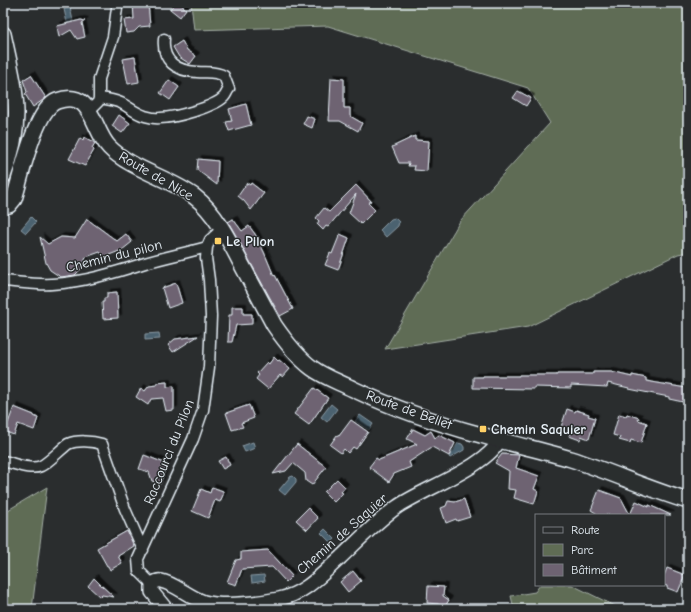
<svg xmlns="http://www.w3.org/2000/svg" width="691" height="612" viewBox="0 0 691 612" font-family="'Comic Neue',sans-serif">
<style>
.green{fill:#5f6c54;stroke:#a4aea6}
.water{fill:#4c626f;stroke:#8a9ba6}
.building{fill:#6e6372;stroke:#e8f1f8;filter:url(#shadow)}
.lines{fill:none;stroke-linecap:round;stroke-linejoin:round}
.minor-casing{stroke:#e8f1f8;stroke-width:13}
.tertiary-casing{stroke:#e8f1f8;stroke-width:16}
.secondary-casing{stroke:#e8f1f8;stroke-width:18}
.minor{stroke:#2a2d2e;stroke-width:10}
.tertiary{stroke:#2a2d2e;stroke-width:13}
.secondary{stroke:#2a2d2e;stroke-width:15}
.poi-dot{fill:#ffd166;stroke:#2a2d2e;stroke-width:1.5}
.labels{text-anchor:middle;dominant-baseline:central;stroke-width:3;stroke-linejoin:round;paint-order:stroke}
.street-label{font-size:14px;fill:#e8f1f8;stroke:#2a2d2e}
.poi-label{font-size:14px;font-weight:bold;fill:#e8f1f8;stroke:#2a2d2e;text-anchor:start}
</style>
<defs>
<filter id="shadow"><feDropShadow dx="3.5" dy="-3.5" stdDeviation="0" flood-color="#0009"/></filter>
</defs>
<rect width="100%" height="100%" fill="#2a2d2e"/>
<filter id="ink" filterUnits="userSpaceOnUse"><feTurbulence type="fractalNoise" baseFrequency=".025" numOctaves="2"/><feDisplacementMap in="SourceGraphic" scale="8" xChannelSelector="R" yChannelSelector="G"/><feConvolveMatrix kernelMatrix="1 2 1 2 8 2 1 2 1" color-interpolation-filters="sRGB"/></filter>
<g filter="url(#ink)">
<path class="green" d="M191,3H688V252L678,254L528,327L385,349L460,221L550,123L528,88L328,26L194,30Z
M47,487L32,609H3V513Z
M540,585H572L621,609H514L511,596L535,592Z"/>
<path class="water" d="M70,7L73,21L67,23L64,9Z
M31,217L36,222L26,233L21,229Z
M395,218L399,222L398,226L386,237L380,230L391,219Z
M159,333L160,339L145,340V334Z
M331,404L337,409L327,422L321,417Z
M360,415L373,424L369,430L355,421Z
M253,442L255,448L245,452L242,446Z
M458,443L462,444L464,447V450L450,458L449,457Z
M293,476L296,479V482L285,495L279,490L290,477Z
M325,529L335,539L331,543L321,533Z
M264,575L265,581L252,583L251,576Z"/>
<path class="building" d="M133,3H148L150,26L139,27L134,32L126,33L124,20L134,19Z
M175,3H179L186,9L180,17L170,9Z
M81,20L85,21L82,23L85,37L77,39L71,30L59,37L57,26Z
M182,41L187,50L196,56L190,64L179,57L173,47Z
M135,57L139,82L128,84L123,59Z
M31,75L46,98L33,107L25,94L27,92L23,80Z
M331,78L344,79V108H350V116L362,123L358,131L340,121H329Z
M169,80L179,87L170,100L160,93Z
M518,91L531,98L526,106L513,98Z
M246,104L251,125L229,131L226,122L232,121L229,109Z
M119,115L130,123L122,133L112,126Z
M307,116L315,119L312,128L303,124Z
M415,136V140L429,141L427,171L414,170L415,166H408L409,163H399L392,147Z
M84,137L95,143L92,148L94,150L85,166L69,159L80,138L83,140Z
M198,159L218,161L217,185L197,170Z
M247,183L250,185L251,183L264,193L251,210L244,201L238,196Z
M356,185L371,201L368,203L375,210L361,224L349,213L356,194L328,227L326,226L323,230L317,224L319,221L316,218L324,208L329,212Z
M87,219L117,241L126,234L132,242L122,250L104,257L100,252L86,257L83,267L75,275L61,277L56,274L50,270L46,263L40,237L48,244L61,237L75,238Z
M233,219L242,231L249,226L255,234L264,252L274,276L275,275L293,309L280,316L228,222Z
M340,234L349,238L338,270L325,265L330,253L332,254Z
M176,283L182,303L168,308L162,288Z
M117,292L118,318L103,319L102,302H104V298H107V293Z
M232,307H243V314H252V324L236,325L232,342H228L229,315H232Z
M198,336L173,352L168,345L175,339Z
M274,357L278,361L279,360L290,369L283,377L280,375L268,389L256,379L259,375L257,373L267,362L269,364Z
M593,372H611L632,377V375L646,378V381L686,388L683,402L669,399V397L629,389V388L608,383L607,387L571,385V388L534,387V389L473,388V377H483V376H519V375H557V374H593Z
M167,382V387L174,386V410L166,411L163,398L151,399L148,405L136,397L141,388L145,391L149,386L157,385V383Z
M314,388L328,398L309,425L294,414Z
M249,405L254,418L241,423L243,427L232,430L226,413Z
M14,407L34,415V416L38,418L34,430L18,424L14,435L3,431L6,423H8Z
M567,409L575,412L576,410L589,414L588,416L595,418L589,439L581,436L580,440L569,436L570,433L560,430Z
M619,414L626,416L627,414L639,418L638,420L647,423L641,443L631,440L630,443L619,440L620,437L613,435Z
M351,420L368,432L356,449L353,447L348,453L344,449L341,453L330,445L337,435L339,436Z
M413,429L425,435L431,431L435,438L439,435L455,443L449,456L432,447L409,462L411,467L394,474L389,482L369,467L376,458L379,460L417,444L407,439Z
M297,444L326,467L312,485L306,481L305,473L293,463L286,471L273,474Z
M502,454L519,455L516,468L539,476L534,489L538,491L534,504L514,498L516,490L508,489L509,471L495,463Z
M144,455L167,464L160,484L152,481L149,472L139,469Z
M226,457L230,465L223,469L218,461Z
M337,479L345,487L341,492L343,493L334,502L324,492Z
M212,487L223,491V495L220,502L215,500L208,518L192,511L201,489L210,493Z
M599,490L621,498L630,515L636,501L649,507V505L671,515H599L591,510Z
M464,499L470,517L457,521L456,519L446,523L441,508L446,506L448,501L455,502Z
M308,508L318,518L307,530L296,520Z
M127,531L134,546L118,556L122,563L110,570L108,566H107L97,548Z
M268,550L292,576L286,582L272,567L242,569L236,585L227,582L236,560L241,559V552Z
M667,568L685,575L678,592L667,588V586L664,585V576Z
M353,571L361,581L348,592L340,582Z
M94,578L102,586L114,597L102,595L100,597L88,586Z
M428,586L444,587L443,596L449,600L444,608L438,604L427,603Z"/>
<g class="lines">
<defs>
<path id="minor" d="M99,98C107,99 114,100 121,103C129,107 135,113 145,116C149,117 155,119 160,118C175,118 214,107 224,97C226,95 227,91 229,89L224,76C216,71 206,73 197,72C176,71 162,61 164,39
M90,110L98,102L99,98V79L113,37L117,8V3
M3,281C19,282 36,285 52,284C84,282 114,273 145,263C165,257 186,253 207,247
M3,461C14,463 30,471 41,466C49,462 60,450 68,444C77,440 92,441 102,444L125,509L143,550
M152,584L139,571L138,559L193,439L203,410L209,367L211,316L209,280L206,258L207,247L210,240L221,230"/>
<path id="tertiary" d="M166,609L152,592V584C155,582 157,580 161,581C174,583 190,598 204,602C226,608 257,603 279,599C305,594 322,574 341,557C359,540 377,521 397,507C421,490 490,465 499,440"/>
<path id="secondary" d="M3,34C15,90 25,120 3,176
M3,207L9,205L14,199C21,177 35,109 57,101C93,88 92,130 109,147C130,169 170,178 195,197C216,213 231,244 243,267C253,286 264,306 274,325C285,341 297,357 312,368C324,377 339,382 353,389C393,408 437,423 481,435C511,444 541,450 571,459C611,472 648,489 688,501"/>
</defs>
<use href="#minor" class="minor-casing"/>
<use href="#tertiary" class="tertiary-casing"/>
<use href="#secondary" class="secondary-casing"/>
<use href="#minor" class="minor"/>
<use href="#tertiary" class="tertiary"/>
<use href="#secondary" class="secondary"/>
</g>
</g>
<g class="poi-dot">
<rect x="214" y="237" width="8" height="8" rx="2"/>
<rect x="479" y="425" width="8" height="8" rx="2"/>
</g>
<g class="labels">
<g class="street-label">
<text transform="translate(156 176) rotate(30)">Route de Nice</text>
<text transform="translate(114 256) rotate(-14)">Chemin du pilon</text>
<text transform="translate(409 410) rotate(20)">Route de Bellet</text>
<text transform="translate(169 452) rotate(-68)">Raccourci du Pilon</text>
<text transform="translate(342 534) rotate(-41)">Chemin de Saquier</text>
</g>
<g class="poi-label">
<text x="226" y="241">Le Pilon</text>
<text x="491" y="429">Chemin Saquier</text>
</g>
</g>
<rect width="691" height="612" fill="none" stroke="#2a2d2e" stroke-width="16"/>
<rect x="8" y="8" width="675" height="596" fill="none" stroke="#e8f1f8" stroke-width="1.5" filter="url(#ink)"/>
<rect x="535" y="514" width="130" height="72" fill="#2a2d2e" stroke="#767b7f"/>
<rect x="543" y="527" width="20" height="6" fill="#2a2d2e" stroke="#767b7f"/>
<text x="571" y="534" font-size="12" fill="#e8f1f8">Route</text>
<rect x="543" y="544" width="20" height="12" fill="#5f6c54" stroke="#767b7f"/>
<text x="571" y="554" font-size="12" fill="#e8f1f8">Parc</text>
<rect x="543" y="564" width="20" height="12" fill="#6e6372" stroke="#767b7f"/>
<text x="571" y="574" font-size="12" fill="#e8f1f8">Bâtiment</text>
</svg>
